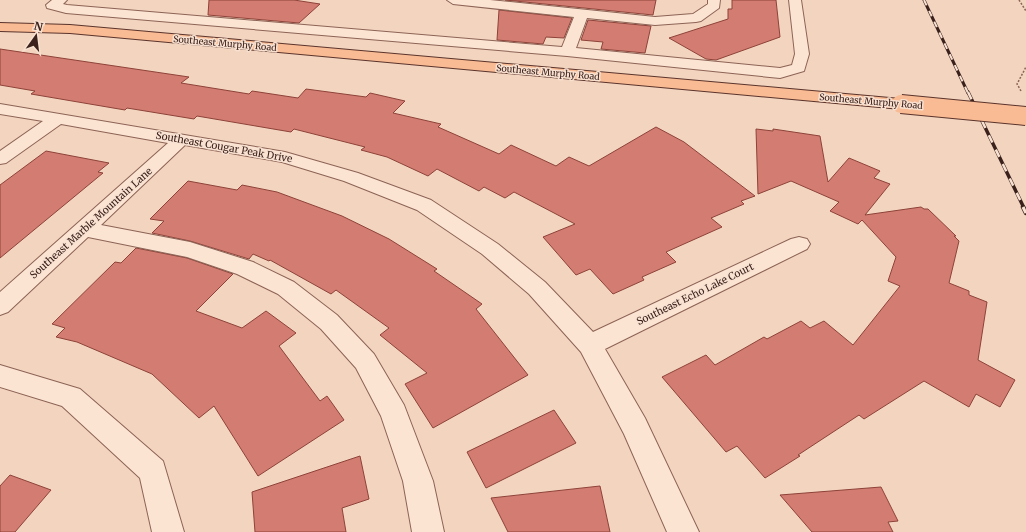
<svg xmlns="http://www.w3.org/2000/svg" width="1026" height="532" viewBox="0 0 1026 532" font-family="Merriweather,serif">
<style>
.building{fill:#d37d72;stroke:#8e4239}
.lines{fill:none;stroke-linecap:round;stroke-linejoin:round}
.minor-casing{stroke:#8c6356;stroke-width:2}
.major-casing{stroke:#5a332b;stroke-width:2}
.path{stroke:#8c6356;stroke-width:1.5;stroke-dasharray:2 1.5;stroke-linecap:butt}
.minor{fill:#fce4d3;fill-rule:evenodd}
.major{fill:#f9bb93;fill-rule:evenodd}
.rail-far2-casing{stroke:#3b211c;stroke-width:3}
.rail-far1-casing{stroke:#3b211c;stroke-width:3.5}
.rail-casing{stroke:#3b211c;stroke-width:4.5}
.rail-far2{stroke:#f8e1d0;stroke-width:2;stroke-dasharray:6;stroke-linecap:butt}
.rail-far1{stroke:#f8e1d0;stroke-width:2.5;stroke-dasharray:8;stroke-linecap:butt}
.rail{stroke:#f8e1d0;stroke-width:3;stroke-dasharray:9;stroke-linecap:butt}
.major-bridge-casing{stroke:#5a332b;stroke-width:20;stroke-linecap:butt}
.major-bridge{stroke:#f9bb93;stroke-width:18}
.labels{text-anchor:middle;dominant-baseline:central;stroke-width:3;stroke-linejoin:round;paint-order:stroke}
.far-street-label{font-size:9px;fill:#3b211c;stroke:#f8e1d0}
.street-label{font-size:10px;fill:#3b211c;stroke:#f8e1d0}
</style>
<rect width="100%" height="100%" fill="#f2d4bf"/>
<path class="building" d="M209,0H294L320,4L299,23L208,15Z
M505,0H656L653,15Z
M732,0H776L780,37L716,60L706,59L669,38L728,19V9H732Z
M499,10L572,18L564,38L546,37L543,44L497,40Z
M588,20L651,26L645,53L601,49L603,42L581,40Z
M0,49L189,77L181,83L249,94L252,91L298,98L306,89L366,97L370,93L405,101L393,113L441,124L438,127L499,154L511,145L556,166L569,157L589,166L656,127L684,142L755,196L741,201L744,204L711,218L722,227L666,252L676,262L642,277L644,280L613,294L590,269L576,275L543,237L575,224L514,192L505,198L484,187L479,191L437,169L428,176L387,157L361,150L365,147L294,129L291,132L197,116L194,119L127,108L125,110L31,94L35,91L0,85Z
M756,129L773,131V129L820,136L828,182L849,158L880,171L874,178L890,184L865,215L921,207L924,209H928L956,236H954L959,241L949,283L969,291V295L987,302L978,360L1015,380L1000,407L976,394L969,407L924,381L864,419L859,415L798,455L800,456L765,478L737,446L726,452L662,377L706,355L715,365L764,337L767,339L801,321L810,328L824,321L853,345L900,286L888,281L896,257L862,220L858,224L830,211L839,202L791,181L758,194Z
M46,151L109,163L98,172L103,173L0,258V185Z
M188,181L237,190L242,185L277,192L342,216L389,239L437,269L434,271L482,304L476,309L528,375L433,428L405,384L427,373L380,335L389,328L336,290L331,294L270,260L269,261L253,254L249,259L190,241L152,233L164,221L150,219Z
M136,248L187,258L233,274L196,311L242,328L266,311L296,333L279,346L320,401L327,396L344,420L258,476L214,406L199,418L152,374L77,342L56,337L65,328L52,324L115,262L121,263Z
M554,410L576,443L486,488L467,452Z
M360,456L369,499L342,508L346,532H255L252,492Z
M10,475L51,490L15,532H0V486Z
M600,486L610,532H508L491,498Z
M881,487L898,521L888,522L893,532H812L780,495Z"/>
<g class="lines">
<defs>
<path id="minor" d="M52,0H67L63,4L67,5L562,47L574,17L453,4L447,0H490L655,17L693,14L708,4V0H720L719,8L701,21L696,22L655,25L587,18L576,48L780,68L792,65L795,54L789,0H801L809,54L804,71L780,78L567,56L66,13L47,8L46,5Z
M0,104L285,152L358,173L431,200L498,244L545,282L593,332L791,239L799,237L807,239L810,244L807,249L605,349L645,418L699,532H667L624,434L581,352L529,294L482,254L417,210L344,181L282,162L185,145L101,225L190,242L253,262L294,282L337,315L374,354L404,405L433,481L444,532H412L403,481L381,416L356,368L321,329L278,294L237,274L187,257L88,237L8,312L0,315V292L168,143L61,124L6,163L0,164V151L43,121L0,114Z
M0,365L80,389L163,461L184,532H152L140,478L62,406L0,387Z"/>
<path id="major" d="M0,23L70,25L901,99L907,101L909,104L907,107L901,109L70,33L0,31Z"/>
</defs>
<use href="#minor" class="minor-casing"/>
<use href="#major" class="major-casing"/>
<path class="path" d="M1019,0L1026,11
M1021,91L1017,84L1026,67"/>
<use href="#minor" class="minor"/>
<use href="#major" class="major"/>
<defs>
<path id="rail-far2" d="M924,0L968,93"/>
<path id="rail-far1" d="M968,92L1024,208"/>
<path id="rail" d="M1023,207L1026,213"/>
</defs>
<use href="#rail-far2" class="rail-far2-casing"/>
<use href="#rail-far1" class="rail-far1-casing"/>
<use href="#rail" class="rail-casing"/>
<use href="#rail-far2" class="rail-far2"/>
<use href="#rail-far1" class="rail-far1"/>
<use href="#rail" class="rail"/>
<defs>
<path id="major-bridge" d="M901,104L1026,116"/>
</defs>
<use href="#major-bridge" class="major-bridge-casing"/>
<use href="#major-bridge" class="major-bridge"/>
</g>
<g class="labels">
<g class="far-street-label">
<text transform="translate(225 43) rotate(5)">Southeast Murphy Road</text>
<text transform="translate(548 72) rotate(5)">Southeast Murphy Road</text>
<text transform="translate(871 101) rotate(5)">Southeast Murphy Road</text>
</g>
<g class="street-label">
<text transform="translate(224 147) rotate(10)">Southeast Cougar Peak Drive</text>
<text transform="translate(91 223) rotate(-42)">Southeast Marble Mountain Lane</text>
<text transform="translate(695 294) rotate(-26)">Southeast Echo Lake Court</text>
</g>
</g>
<g transform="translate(36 36) rotate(14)" stroke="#f8e1d0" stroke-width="3" paint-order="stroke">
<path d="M0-3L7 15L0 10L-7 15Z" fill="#3b211c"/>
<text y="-6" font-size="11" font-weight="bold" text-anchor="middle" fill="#3b211c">N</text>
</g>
</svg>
